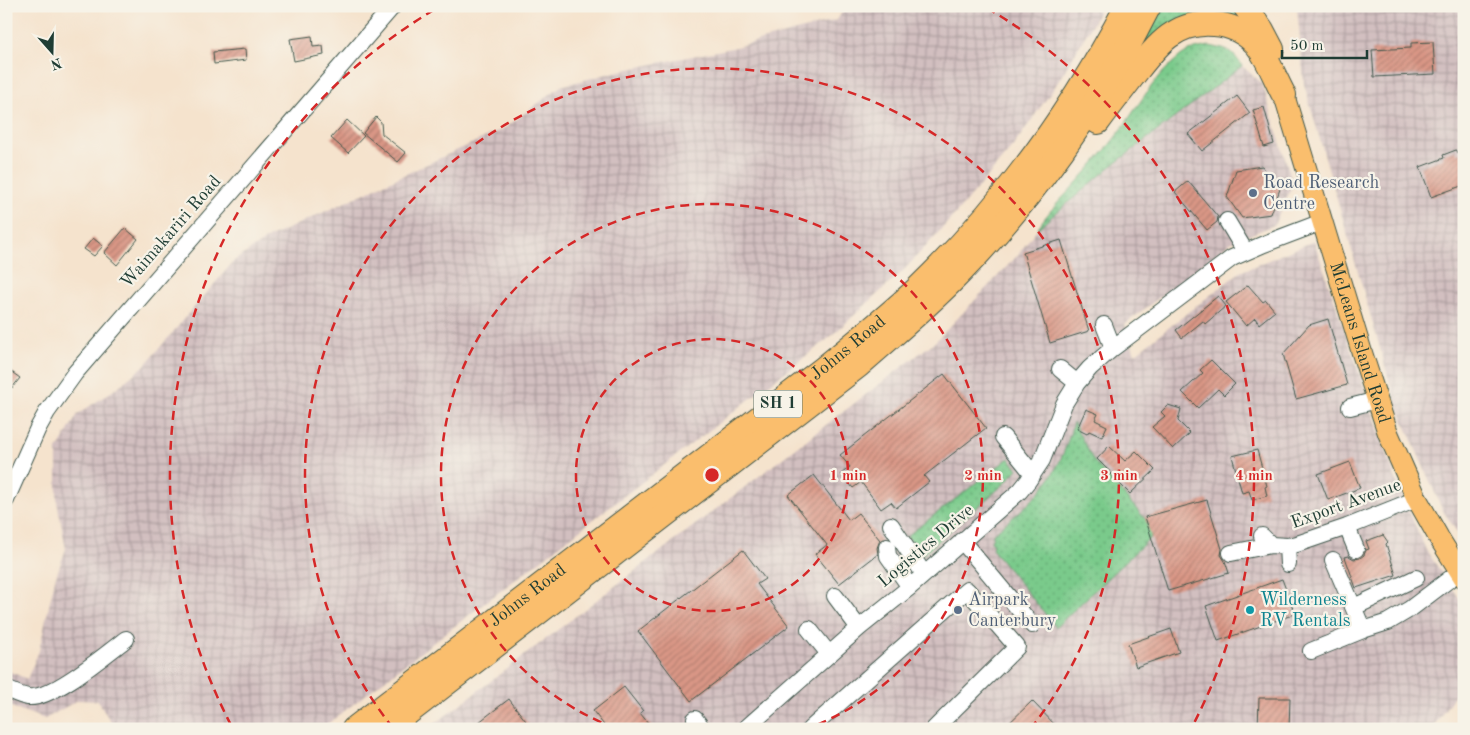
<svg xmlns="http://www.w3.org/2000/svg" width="1470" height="735" viewBox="0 0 1470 735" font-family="'Old Standard TT',serif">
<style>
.industrial{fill:url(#industrial-grid)}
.grass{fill:url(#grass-dots);stroke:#4c8460}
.building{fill:url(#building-hatch)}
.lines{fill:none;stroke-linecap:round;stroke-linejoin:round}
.minor-casing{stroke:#3f564b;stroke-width:18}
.major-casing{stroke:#3f564b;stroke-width:22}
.highway-casing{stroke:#3f564b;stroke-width:26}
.minor{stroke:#fff;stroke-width:16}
.major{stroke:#fabe6d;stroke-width:20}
.highway{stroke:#fabe6d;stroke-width:24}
.ring{fill:none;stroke:#d62828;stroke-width:2.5;stroke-dasharray:9 6}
.service-dot{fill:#5c6f8a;stroke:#f7f3e8;stroke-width:2}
.culture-dot{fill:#0f9aa8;stroke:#f7f3e8;stroke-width:2}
.labels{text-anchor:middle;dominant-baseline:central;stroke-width:4.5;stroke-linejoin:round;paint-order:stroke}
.shield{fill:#f7f3e8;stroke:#60746a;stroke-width:1}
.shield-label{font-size:16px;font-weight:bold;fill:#1f3d34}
.service-label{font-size:18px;fill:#4e5e75;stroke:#f7f3e8;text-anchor:start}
.street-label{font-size:18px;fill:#1f3d34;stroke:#f7f3e8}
.culture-label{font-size:18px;fill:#0d838f;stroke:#f7f3e8;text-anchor:start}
.centre{fill:#d62828;stroke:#f7f3e8;stroke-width:2.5}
.ring-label{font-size:15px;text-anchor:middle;font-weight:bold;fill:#d62828;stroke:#f7f3e8;stroke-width:4.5;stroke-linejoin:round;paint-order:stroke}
</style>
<defs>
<pattern id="industrial-grid" width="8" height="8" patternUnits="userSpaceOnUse" patternTransform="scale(1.25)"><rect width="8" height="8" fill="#d2bfc0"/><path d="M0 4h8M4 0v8" fill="none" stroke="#aa9c9d"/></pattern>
<pattern id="grass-dots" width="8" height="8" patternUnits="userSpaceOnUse" patternTransform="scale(1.25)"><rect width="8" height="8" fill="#7aca8b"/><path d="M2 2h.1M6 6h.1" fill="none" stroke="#63a572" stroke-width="1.8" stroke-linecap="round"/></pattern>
<pattern id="building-hatch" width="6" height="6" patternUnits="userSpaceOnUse" patternTransform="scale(1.25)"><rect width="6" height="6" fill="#da9786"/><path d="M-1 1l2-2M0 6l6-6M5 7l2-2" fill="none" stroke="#b07c6e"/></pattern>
</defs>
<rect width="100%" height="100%" fill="#f7f3e8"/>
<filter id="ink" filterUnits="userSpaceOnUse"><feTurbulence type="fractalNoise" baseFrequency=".02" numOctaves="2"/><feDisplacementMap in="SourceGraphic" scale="10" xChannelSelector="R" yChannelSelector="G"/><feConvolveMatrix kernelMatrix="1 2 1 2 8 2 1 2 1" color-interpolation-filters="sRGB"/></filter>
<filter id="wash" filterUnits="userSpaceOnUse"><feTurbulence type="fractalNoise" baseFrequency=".0096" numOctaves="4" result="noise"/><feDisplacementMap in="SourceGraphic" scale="20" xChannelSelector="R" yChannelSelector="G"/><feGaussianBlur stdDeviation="1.12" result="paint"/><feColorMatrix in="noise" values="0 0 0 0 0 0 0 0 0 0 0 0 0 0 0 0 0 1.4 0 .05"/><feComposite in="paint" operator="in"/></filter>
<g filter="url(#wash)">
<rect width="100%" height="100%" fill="#f5e3cd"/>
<path class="industrial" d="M846,6H1101L1094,21L1056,85L1014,145L958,211L903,271L828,339L321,729H115L98,701L78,700L45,719L6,705V670L27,679L39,651L55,579L66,549L57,501V450L78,414L114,390L144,366L234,261L268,238L505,128L561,86L619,71L732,48L837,20Z
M1297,6H1464V543L1442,509L1396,404L1304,84Z
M1242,66L1262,83L1293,184L1274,225L1230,243L1125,324L1135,354L1240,272L1314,241L1399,489L1426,550L1464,605V681L1432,729H428L936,341L1018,255L1037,229L1109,168Z"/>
<path class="grass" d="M1161,6H1238L1251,24L1230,19L1131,65Z
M1210,46C1228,50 1232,50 1242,66L1109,168L1037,229C1049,210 1065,196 1079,180C1091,167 1103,153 1114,139C1135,112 1151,80 1178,58C1187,50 1198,48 1210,46Z
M1073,422L1093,460L1146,520L1151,537L1056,627L992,549L993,545L991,541L994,533C1008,521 1023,510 1035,497C1055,476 1067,450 1073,422Z
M1009,458L1018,469L1003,485L921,556L907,536Z"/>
<g id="blocks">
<path class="building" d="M312,36L313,47L323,46L324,55L294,61L290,39Z
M1433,42L1435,74L1374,77L1372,50L1411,48V43Z
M245,49L246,60L214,64L213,52Z
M1237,96L1250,113L1202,151L1188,134Z
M1264,107L1274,144L1264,147L1253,110Z
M376,117L381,122L382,134L406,153L398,162L363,133Z
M347,120L364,136L348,153L331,138Z
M1456,150L1457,153L1464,151V185L1431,197L1420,167L1444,158L1443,155Z
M1262,166L1280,189L1271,214L1242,218L1227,197L1236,170Z
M1188,181L1218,217L1217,222L1207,230L1175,192Z
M125,228L138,239L117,265L104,253Z
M93,238L103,246L94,256L84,249Z
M1061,240L1089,331L1050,343L1023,252Z
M1248,285L1263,302L1266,300L1275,311L1259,324L1255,318L1246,326L1226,302Z
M1218,296L1226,306L1205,324L1203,321L1182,338L1176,330Z
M1328,319L1347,385L1296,399L1283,354L1309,325Z
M1211,360L1235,384L1224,395L1218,389L1198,408L1182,392L1203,373L1200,370Z
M6,368L20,378L12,388L6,384Z
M944,374L986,428L924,476L929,482L896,508L891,502L881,509L861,482L853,488L841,474L850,467L840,455Z
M1168,405L1181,409L1178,421L1190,433L1173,449L1152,427L1165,416L1161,412Z
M1086,409L1098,414L1095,420L1107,426L1102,437L1089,431L1087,434L1077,429Z
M1109,446L1125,461L1136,451L1155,470L1130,494L1111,475L1112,474L1097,459Z
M1257,450L1267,486L1265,487L1267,496L1252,500L1249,491L1242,493L1232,456Z
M1350,462L1360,488L1328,500L1318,474Z
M814,475L849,520L858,513L880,540L877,548L878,554L839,584L815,554L827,545L788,495Z
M1207,500L1222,549L1221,555L1225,561L1229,573L1168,591L1145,517Z
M1383,535L1388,542L1386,544L1396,575L1356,588L1345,557L1349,556L1354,559L1360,558L1364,555L1366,550L1369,549L1366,541Z
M743,550L765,579L757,584L789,626L691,701L638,631Z
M1282,579L1295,614L1218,641L1206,606Z
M1171,629L1179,652L1136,667L1128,644Z
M624,687L643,711L640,713L653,729H607L593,711Z
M1259,698H1290L1289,729H1258Z
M509,699L532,729H470Z
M1032,701L1059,729H1003Z"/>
</g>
</g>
<g filter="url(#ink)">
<use href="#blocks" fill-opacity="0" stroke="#3f564b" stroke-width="1"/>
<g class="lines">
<defs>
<path id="minor" d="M1227,221L1245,251
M1104,325L1113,348
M1060,369L1077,383
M1350,407L1377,400
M1003,437L1033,474
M6,500L38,428L47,412L75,373L393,6
M891,525L924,574
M1347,527L1356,549
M1262,536L1271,545L1287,546L1297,544L1347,527L1417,499
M962,541L1032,625
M1287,546L1288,564
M887,547L888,556L910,587
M1231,553L1271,545
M1333,560L1363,630
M835,596L859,628
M1354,607L1416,578
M809,629L829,654
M1311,651L1363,630L1388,622L1410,609L1459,572
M6,689C13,692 21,696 28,697C52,700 106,654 126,639
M695,719L703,729
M745,729L859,628L910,587L1020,491L1028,481L1042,460L1064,404L1077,383L1090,368L1113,348L1232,258L1264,244L1322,222
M810,729L967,590L1017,647L934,729"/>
<g id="major">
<path id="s1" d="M1284,95L1363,356L1388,433L1417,499L1439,538L1464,578"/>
</g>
<g id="highway">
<path d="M1245,6L1262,30L1272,49"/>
<path d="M1098,122C1109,107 1121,92 1133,76C1155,48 1174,20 1214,24C1232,25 1245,32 1257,45C1269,60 1275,79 1284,95"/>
<path id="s2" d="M354,729L824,368C856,342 887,317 917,289C1002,207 1072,111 1127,6"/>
<path d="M387,729L858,366C892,336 927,307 959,274C1035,196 1100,104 1149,6"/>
</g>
</defs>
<use href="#minor" class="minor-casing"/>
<use href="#major" class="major-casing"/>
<use href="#highway" class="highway-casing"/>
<use href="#minor" class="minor"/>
<use href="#major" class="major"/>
<use href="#highway" class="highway"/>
</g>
</g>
<g class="ring">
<circle cx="712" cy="475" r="136"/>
<path d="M615 728A271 271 0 1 1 809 728"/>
<path d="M393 728A407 407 0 1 1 1031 728"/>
<path d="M231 725A542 542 0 0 1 437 8M987 8A542 542 0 0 1 1193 725"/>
</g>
<g class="service-dot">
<circle cx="1253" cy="193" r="5"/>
<circle cx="958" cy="610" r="5"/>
</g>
<circle class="culture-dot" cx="1250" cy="610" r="5"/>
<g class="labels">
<rect class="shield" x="754" y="390.5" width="48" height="27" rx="4"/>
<g class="shield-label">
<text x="778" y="404">SH 1</text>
</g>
<g class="service-label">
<text x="1263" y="183">Road Research<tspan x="1263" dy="21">Centre</tspan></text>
<text x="968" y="600">Airpark<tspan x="968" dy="21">Canterbury</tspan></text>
</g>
<g class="street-label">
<text transform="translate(171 232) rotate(-49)">Waimakariri Road</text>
<text stroke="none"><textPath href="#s1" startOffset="259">McLeans Island Road</textPath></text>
<text stroke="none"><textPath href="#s2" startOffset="624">Johns Road</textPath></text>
<text transform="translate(1346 504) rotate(-20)">Export Avenue</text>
<text transform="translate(926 546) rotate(-40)">Logistics Drive</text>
<text stroke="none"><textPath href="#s2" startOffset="219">Johns Road</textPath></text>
</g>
<g class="culture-label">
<text x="1260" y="600">Wilderness<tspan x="1260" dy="21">RV Rentals</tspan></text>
</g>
</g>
<circle cx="712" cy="475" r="8" class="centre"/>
<g class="ring-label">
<text x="848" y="480">1 min</text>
<text x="983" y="480">2 min</text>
<text x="1119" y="480">3 min</text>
<text x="1254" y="480">4 min</text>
</g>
<rect width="1470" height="735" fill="none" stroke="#f7f3e8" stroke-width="25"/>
<g transform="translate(52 52) rotate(160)" stroke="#f7f3e8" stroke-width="4" paint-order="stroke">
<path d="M0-4L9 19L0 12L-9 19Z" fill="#1f3d34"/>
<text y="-8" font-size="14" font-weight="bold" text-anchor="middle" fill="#1f3d34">N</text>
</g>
<path d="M1282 50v8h85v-8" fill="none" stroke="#1f3d34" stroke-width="2.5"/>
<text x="1290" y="50" font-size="15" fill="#1f3d34" stroke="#f7f3e8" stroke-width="4" paint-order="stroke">50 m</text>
</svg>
